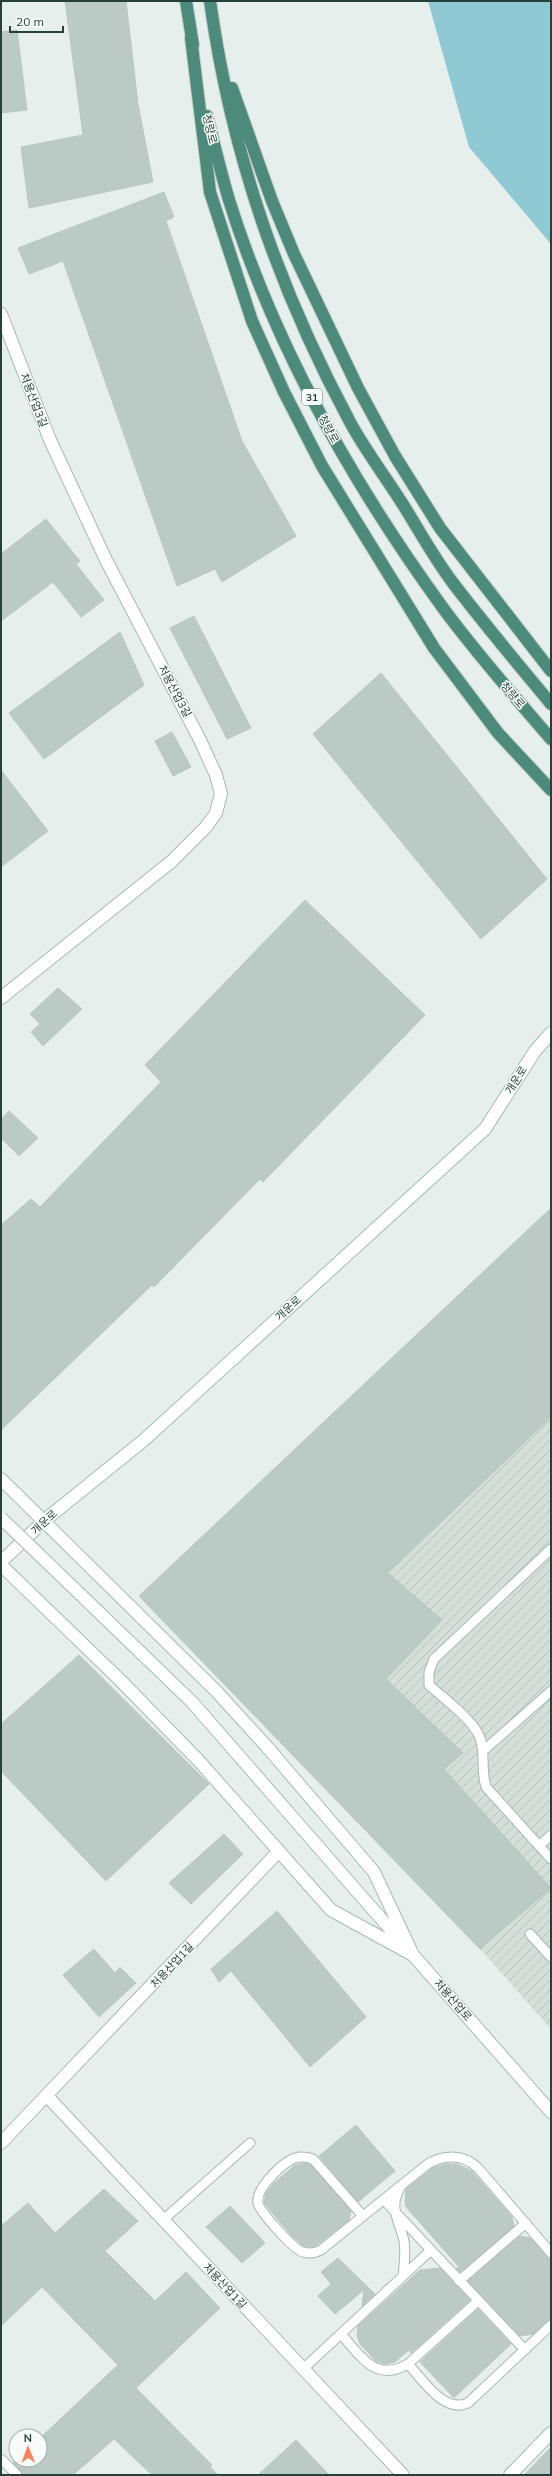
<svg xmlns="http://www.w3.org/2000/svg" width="552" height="2476" viewBox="0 0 552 2476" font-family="Mulish,'Noto Sans KR',sans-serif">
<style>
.industrial{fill:url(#industrial-furrows)}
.water{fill:#8ec9d4}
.building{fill:#bbcac4;stroke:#b8c9c2}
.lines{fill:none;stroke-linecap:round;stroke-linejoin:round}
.service-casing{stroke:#a8b8b2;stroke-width:11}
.minor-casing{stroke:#a8b8b2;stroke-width:14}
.tertiary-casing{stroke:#a8b8b2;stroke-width:14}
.secondary-casing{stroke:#a4bbb3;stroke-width:14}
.trunk-casing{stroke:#c2cac8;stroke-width:14}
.service{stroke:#fff;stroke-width:9}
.minor{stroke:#fff;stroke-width:12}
.tertiary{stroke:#fff;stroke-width:12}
.secondary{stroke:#fff;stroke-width:12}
.trunk{stroke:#4c8a7c;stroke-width:12}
.secondary-bridge-casing{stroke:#a4bbb3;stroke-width:14;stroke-linecap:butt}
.secondary-bridge{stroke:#fff;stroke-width:12}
.labels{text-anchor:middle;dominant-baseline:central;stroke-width:3;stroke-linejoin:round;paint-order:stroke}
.shield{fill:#f7fbf9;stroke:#637a73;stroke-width:1}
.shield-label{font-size:10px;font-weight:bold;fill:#24423a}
.street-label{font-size:11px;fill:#24423a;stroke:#f7fbf9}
</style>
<defs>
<pattern id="industrial-furrows" width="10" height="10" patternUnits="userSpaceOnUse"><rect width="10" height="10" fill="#d4dfda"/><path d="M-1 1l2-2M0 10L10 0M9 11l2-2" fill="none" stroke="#b6c1bc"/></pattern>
</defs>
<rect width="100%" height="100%" fill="#e6efeb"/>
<path class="industrial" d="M551,1208V2029L480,1949L139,1596Z"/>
<path class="water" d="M428,1H551V244L469,147Z"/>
<path class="building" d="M65,1H126L138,104L153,182L29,208L21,147L83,135Z
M17,30L27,110L1,113V32Z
M164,192L174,217L166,221L242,441L296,536L222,582L215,569L177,586L63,261L29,274L18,248Z
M46,519L80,561L76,564L104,600L81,617L53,582L1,621V554Z
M194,616L251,728L227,739L170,628Z
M120,632L144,685L44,759L9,713Z
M381,673L547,879L481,939L313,734Z
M172,732L191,767L173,776L155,741Z
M1,770L48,831L1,867Z
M305,900L425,1015L263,1182L260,1179L154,1287L152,1285L1,1430V1225L31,1199L40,1207L161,1082L145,1065Z
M58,988L82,1009L43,1046L31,1032L40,1024L30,1014Z
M9,1111L38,1138L19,1156L1,1138V1119Z
M551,1208V1417L388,1573L442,1620L386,1679L463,1753L444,1769L551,1888L480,1949L139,1596Z
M79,1655L209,1784L106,1881L1,1771V1724Z
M224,1834L243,1854L191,1904L169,1883Z
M277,1911L366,2017L310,2067L231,1971L219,1982L211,1969Z
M94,1949L115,1973L120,1967L136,1983L99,2017L63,1975Z
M356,2125L395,2171L358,2202L319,2156Z
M305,2163L310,2164L351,2211L349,2220L317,2245L310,2247L302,2245L290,2234L264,2203L266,2193L274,2183L295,2165Z
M445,2164H457L472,2171L512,2217L514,2226L460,2272L456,2268H460L406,2207L405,2202L406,2189L433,2168Z
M104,2189L138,2221L105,2251L155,2301L186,2272L220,2308L136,2388L212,2465L210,2467L218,2475H152L114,2439L73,2475H23L13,2463L16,2460H40V2438L118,2365L42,2287L1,2326V2226L28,2203L55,2233Z
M230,2206L265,2243L242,2263L206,2227Z
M520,2236L530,2238L551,2259V2317L533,2334L520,2336L468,2281Z
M338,2258L375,2294L362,2306L364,2290L335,2314L318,2296L331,2284L321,2272Z
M440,2268L470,2300L411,2353L409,2350L395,2362L385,2364L376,2361L360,2344L357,2335L358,2326L420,2270Z
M478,2309L511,2344L454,2398L420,2362Z
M296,2440L329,2475H258Z
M551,2447V2475H524Z"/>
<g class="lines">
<defs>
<path id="service" d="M551,1549L434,1659L429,1672V1685C444,1699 477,1722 481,1741C485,1756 481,1771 486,1787L551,1859
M483,1751L551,1691
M539,1846L551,1835
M530,1934L551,1957
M400,2188C388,2208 400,2222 404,2241C406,2252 404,2265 403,2276
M384,2200L525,2350
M363,2216L313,2159C307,2157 301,2156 295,2158C283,2162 255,2189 258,2203C260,2212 294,2250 303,2252C309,2254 315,2253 321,2250L424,2167C440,2154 463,2153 478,2168L551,2253
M163,2220L250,2143
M459,2281L526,2223
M341,2334C361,2356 375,2383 408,2364L478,2301
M408,2364C423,2380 444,2414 468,2403L551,2325
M303,2369L430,2251
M1,2459L17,2475"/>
<path id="minor" d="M47,2096L403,2475"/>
<path id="tertiary" d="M1,314L50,440L106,560L200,740L216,775L221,794L216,813L206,827L172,861L1,998
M1,2143L279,1851
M510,2475L551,2433"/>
<path id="secondary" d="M1,1479L217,1692L268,1748L374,1872L413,1955
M1,1562L45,1520L144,1440L485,1129L535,1051L551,1033
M1,1565L120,1680L199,1761L331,1910L413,1955
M355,1889L551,2112"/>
<path id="trunk" d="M186,1L193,45
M210,1C231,152 278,288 350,422C365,450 385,476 402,503C419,530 434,558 453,583C485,625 518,664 551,704
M191,38L210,192L252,321L284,392L322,466L434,648L498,733L551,790
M232,88L272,201L294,254L358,388L395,456L440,528L551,671
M207,116C214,144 221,173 229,200C275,347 353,484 443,608C476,653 514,696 551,739"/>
</defs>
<use href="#service" class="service-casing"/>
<use href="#minor" class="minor-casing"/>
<use href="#tertiary" class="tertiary-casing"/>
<use href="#secondary" class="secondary-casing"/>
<use href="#trunk" class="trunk-casing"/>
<use href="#service" class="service"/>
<use href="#minor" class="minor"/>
<use href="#tertiary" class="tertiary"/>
<use href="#secondary" class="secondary"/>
<use href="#trunk" class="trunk"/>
<defs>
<path id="secondary-bridge" d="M1,1518L192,1702L355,1889"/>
</defs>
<use href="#secondary-bridge" class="secondary-bridge-casing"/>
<use href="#secondary-bridge" class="secondary-bridge"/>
</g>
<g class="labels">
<rect class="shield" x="302" y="389" width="20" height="16" rx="3"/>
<g class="shield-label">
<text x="312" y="397">31</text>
</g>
<g class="street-label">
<text transform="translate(210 129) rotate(76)">청량로</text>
<text transform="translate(34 400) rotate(69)">처용산업3길</text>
<text transform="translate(329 429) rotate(62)">청량로</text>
<text transform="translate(175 691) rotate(62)">처용산업3길</text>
<text transform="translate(513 695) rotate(49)">청량로</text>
<text transform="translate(516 1080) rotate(-58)">개운로</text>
<text transform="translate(288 1308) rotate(-42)">개운로</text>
<text transform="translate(44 1522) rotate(-42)">개운로</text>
<text transform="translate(172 1965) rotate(-47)">처용산업1길</text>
<text transform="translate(453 2000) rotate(49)">처용산업로</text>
<text transform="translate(225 2286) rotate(47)">처용산업1길</text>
</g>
</g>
<rect width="552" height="2476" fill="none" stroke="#24423a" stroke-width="4"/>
<g transform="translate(28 2448) rotate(359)"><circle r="19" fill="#f7fbf9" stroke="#a3b1ad"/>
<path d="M0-3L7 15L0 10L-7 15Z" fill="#f4845f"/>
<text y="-6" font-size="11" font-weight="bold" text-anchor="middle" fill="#24423a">N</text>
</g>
<path d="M10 26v6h53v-6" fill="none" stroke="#24423a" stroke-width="2"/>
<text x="16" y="26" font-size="12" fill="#24423a" stroke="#f7fbf9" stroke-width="3" paint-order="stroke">20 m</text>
</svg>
